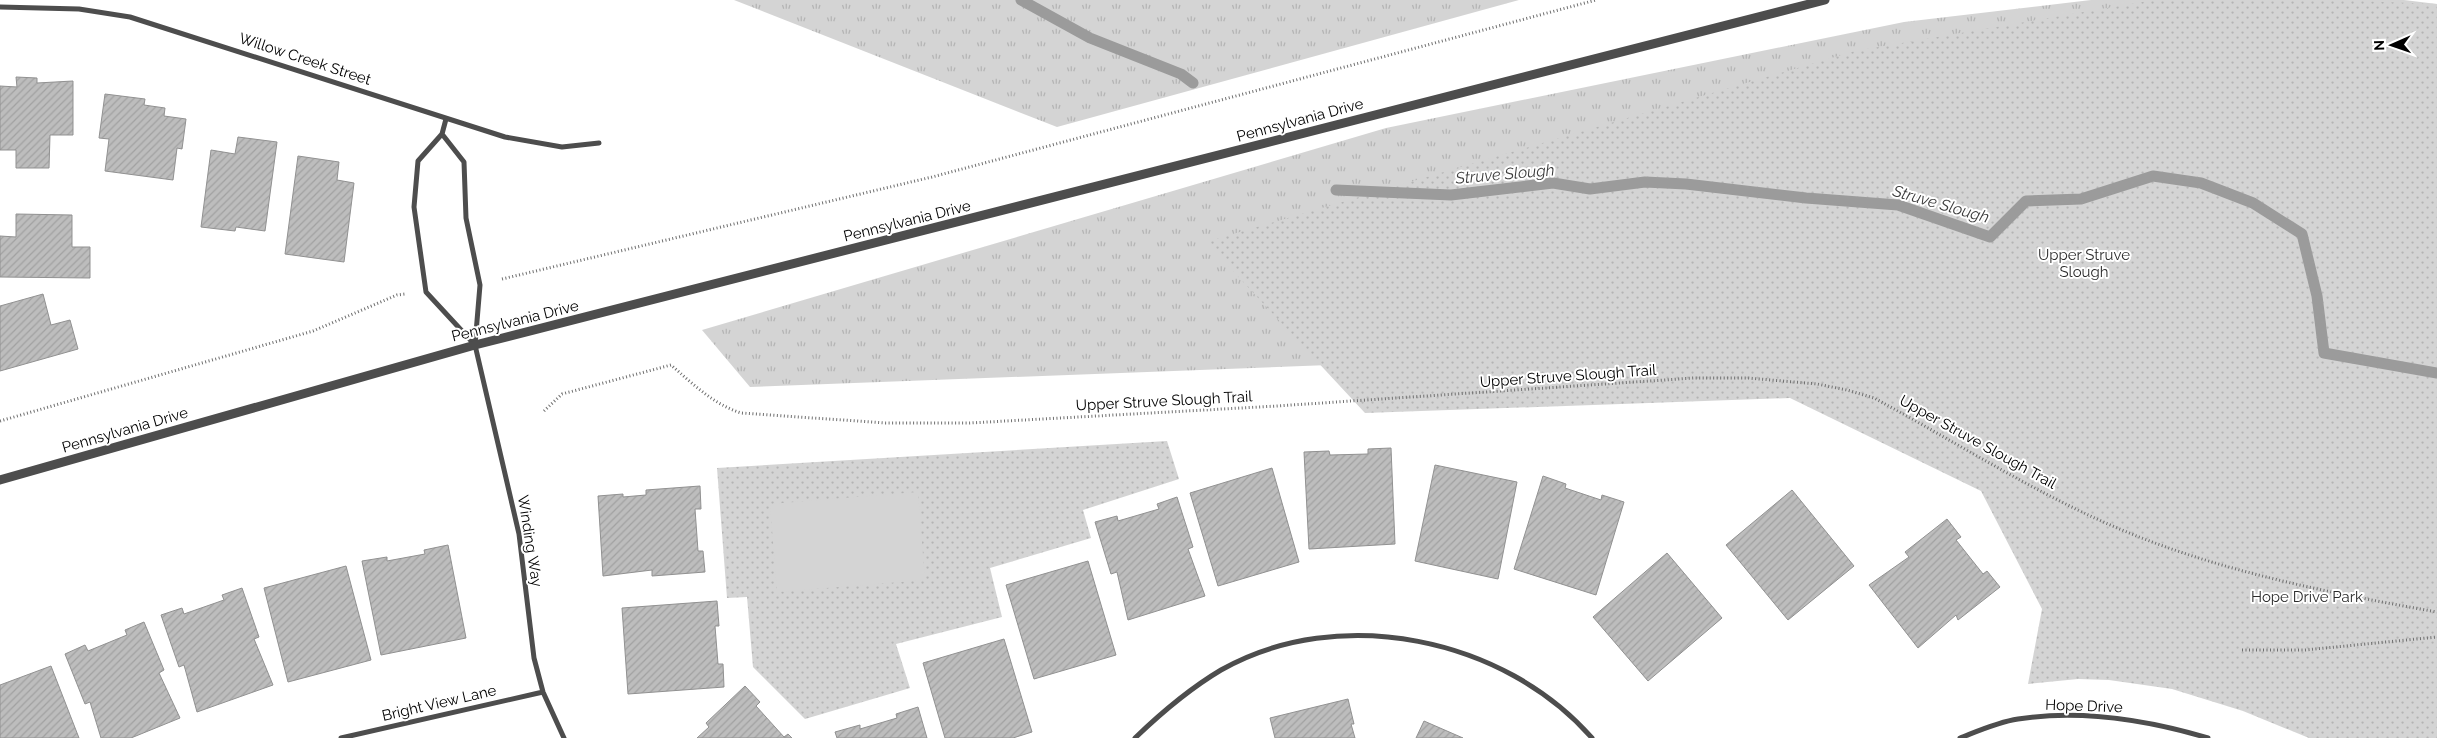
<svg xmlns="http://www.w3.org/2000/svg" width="2437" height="738" viewBox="0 0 2437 738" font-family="Raleway,sans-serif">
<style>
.grass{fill:url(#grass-tufts)}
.park{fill:url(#park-dots)}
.garden{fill:#d4d4d4}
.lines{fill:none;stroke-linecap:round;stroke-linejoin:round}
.stream{stroke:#9b9b9b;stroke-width:11}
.building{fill:url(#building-hatch);stroke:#919191}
.path{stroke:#6f6f6f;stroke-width:3;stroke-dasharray:1 2.5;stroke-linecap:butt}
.minor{stroke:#4d4d4d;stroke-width:5}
.tertiary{stroke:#4d4d4d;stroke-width:9}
.labels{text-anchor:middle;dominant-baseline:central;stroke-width:4;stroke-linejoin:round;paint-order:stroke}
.street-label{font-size:15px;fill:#000;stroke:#fff}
.park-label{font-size:15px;fill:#2b2b2b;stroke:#fff}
.water-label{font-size:16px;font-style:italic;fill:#3c3c3c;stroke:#fff}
</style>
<defs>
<pattern id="grass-tufts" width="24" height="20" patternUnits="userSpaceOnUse" patternTransform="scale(1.25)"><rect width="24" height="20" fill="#d4d4d4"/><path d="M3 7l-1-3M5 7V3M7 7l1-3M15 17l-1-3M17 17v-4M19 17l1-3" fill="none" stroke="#b4b4b4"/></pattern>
<pattern id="park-dots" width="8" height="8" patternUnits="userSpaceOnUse" patternTransform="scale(1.25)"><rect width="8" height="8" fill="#d4d4d4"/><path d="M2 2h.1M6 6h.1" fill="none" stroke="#b4b4b4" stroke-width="1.8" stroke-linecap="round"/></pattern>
<pattern id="building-hatch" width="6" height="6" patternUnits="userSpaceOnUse" patternTransform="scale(1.25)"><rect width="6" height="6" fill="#bdbdbd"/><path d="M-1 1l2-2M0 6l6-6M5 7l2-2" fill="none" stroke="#a1a1a1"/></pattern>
</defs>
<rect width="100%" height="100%" fill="#fff"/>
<path class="grass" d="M734,0H1519L1057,127Z
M2091,0H2404L2437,4V617L2180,509L1646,353L750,387L702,330L1386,128L1904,22Z"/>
<path class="park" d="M2154,0H2335L2437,4V738H2309L2243,711L2172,689L2109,680L2078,679L2028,684L2042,609L1981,491L1790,398L1365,413L1206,242L1855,51Z
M1167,441L1179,479L1083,510L1091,538L990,568L1002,617L896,644L910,688L805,719L753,667L747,597L727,598L717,468Z"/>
<path class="garden" d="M918,492L925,580L777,592L770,504Z"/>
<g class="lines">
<path class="stream" d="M1021,0L1090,38L1181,74L1193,83
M1336,190L1451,195L1553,183L1590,189L1645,182L1686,184L1806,198L1898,205L1990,237L2026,201L2081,199L2153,176L2201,183L2253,203L2302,234L2317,296L2324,353L2437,373"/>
</g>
<path class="building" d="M16,77L37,78V83L73,81V135H50L49,168H16V150H0V86L17,87Z
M105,94L145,99L144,105L165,108L164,116L186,119L182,149L177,148L173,180L105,171L109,139L99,138Z
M238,137L277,142L265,231L236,227L235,231L201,227L211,150L235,154Z
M298,156L339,162L337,180L354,183L344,262L285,254Z
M16,214L72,215V247H90V278L0,277V236L16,237Z
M43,294L51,325L70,320L78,349L0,371V306Z
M1391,448L1395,544L1309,549L1304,452L1329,451L1330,455L1368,454V449Z
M1435,465L1517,482L1498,579L1415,561Z
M1272,468L1299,562L1218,586L1190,493Z
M1543,476L1566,484L1565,488L1601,500L1602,495L1624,502L1596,595L1514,569Z
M700,486L701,509H695L698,551H703L705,572L652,576V570L603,576L598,496L623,494V497L646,495V490Z
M1792,490L1854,566L1788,620L1726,545Z
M1177,497L1193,547L1188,549L1205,596L1128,620L1117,572L1111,574L1095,522L1117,516L1118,521L1159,509L1157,504Z
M1947,519L1961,537L1956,540L1983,574L1987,571L2000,587L1958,620L1956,615L1918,648L1869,585L1909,557L1905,552Z
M448,545L466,638L381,655L362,561L387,557V561L425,554L424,550Z
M1667,553L1722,618L1648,681L1593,617Z
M1088,561L1116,655L1034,679L1006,585Z
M346,566L371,660L288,682L264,588Z
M242,588L259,637L254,639L273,685L197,712L184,665L179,667L161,615L182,608L184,614L224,600L222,595Z
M717,601L719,626H715L718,664H723L724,687L628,694L622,608Z
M144,622L164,670L159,673L180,718L131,738H101L90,702L85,704L65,654L85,645L88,651L127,635L125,630Z
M1004,639L1032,732L1013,738H945L923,663Z
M51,666L79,738H0V685Z
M745,686L760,702L756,706L784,737L788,734L792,738H697L709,727L706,723Z
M1348,699L1354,724H1351L1355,738H1275L1270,718Z
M918,707L927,738H837L835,732L860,725V729L897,718L896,714Z
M1424,721L1463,738H1416Z"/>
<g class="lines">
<path class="path" d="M502,279L932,177L1596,0
M544,411L562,394L671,365C693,384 713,404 741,413L886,423H970L1277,406L1694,378H1748L1817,384L1847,390L1874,398C1956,442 2036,494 2122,530C2222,572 2330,593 2437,612
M0,421L313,331L397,295L405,294
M2242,650H2305L2437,637"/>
<path class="minor" d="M0,7L79,9L130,17L505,137L562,147L599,143
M446,119L442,134L418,161L414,207L426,292L475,345
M442,134L464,162L466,218L480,285L475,345L519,534L534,658L543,692L564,738
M341,738L543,692
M1135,738C1161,713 1189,689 1221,670C1339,603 1505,638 1592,738
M1960,738C1978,731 1998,722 2018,719C2082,709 2147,720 2208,738"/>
<path class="tertiary" d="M0,480L475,345L1825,0"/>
</g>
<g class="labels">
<g class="street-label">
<text transform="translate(305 59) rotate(18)">Willow Creek Street</text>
<text transform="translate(1300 120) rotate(-15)">Pennsylvania Drive</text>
<text transform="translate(907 221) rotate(-14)">Pennsylvania Drive</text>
<text transform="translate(515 321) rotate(-14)">Pennsylvania Drive</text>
<text transform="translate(1568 376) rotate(-4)">Upper Struve Slough Trail</text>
<text transform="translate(1164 401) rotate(-3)">Upper Struve Slough Trail</text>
<text transform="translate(125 430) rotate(-16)">Pennsylvania Drive</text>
<text transform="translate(1978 442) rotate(29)">Upper Struve Slough Trail</text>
<text transform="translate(530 541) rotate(81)">Winding Way</text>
<text transform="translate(439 703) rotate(-13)">Bright View Lane</text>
<text transform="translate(2084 706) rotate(2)">Hope Drive</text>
</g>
<g class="park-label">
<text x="2084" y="255">Upper Struve<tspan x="2084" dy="17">Slough</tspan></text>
<text x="2307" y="597">Hope Drive Park</text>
</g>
<g class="water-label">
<text transform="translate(1505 174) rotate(-5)">Struve Slough</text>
<text transform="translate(1941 204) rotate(16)">Struve Slough</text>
</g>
</g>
<g transform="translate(2392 45) rotate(268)" stroke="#ffffff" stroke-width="4" paint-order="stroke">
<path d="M0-4L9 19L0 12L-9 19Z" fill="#000000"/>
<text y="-8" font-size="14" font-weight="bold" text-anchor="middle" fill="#000000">N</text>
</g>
</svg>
